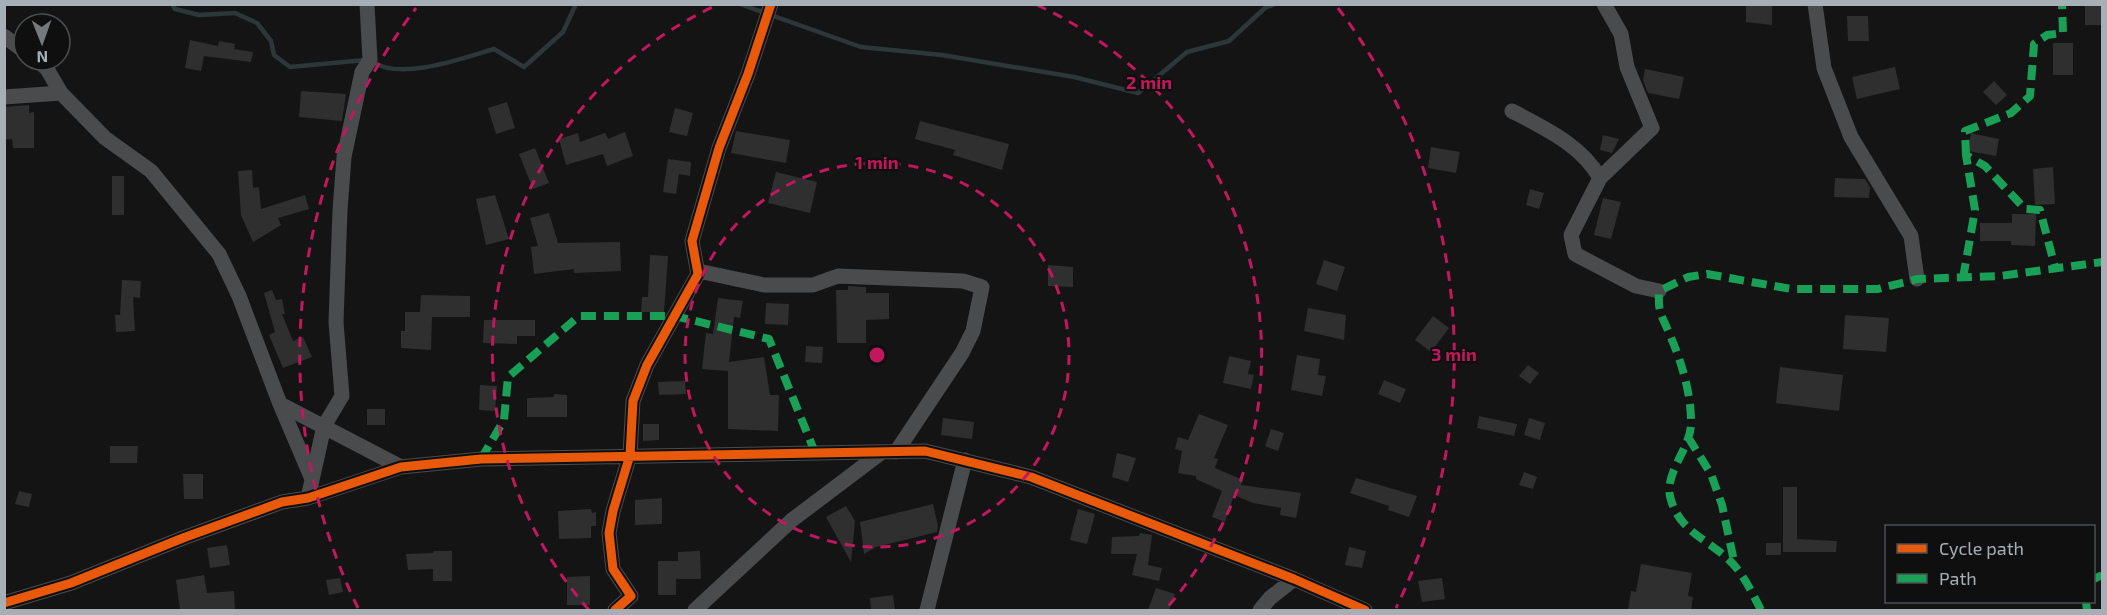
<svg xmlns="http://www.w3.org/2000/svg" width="2107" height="615" viewBox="0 0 2107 615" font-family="'Exo 2',sans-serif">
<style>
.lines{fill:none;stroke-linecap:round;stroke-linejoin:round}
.stream{stroke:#2c3739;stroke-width:4.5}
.building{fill:#2f2f30}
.minor{stroke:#494b4d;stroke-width:15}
.quiet{stroke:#1a9f57;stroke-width:8;stroke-dasharray:15 8;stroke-linecap:butt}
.cycleway-casing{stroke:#0f0f10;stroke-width:13}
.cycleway{stroke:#e8590c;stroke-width:9}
.ring{fill:none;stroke:#c2185b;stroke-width:3;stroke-dasharray:10 8}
.centre{fill:#c2185b;stroke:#0f0f10;stroke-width:3}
.ring-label{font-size:18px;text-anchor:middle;font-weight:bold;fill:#c2185b;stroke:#0f0f10;stroke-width:4.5;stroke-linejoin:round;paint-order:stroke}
</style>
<rect width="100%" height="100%" fill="#141415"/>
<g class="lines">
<path class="stream" d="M172,4L175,9L199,15L235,13L257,23L271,41L274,55L290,67L365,60
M740,4L861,47L942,55L1074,77L1138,93L1187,52L1229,41L1265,8L1275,4
M373,62C401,81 463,58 494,49L524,67L563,32L576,4"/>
</g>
<path class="building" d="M1746,4L1772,6V25L1746,22Z
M2085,4H2103V25H2085Z
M1847,16H1868L1869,41H1848Z
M190,40L218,46L219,41L235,44L234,49L253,52L251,62L204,56L201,71L185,68Z
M2053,43H2073V75H2053Z
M1895,67L1900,89L1857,99L1852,77Z
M1645,69L1684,77L1679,99L1648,93L1643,80Z
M1994,81L2007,95L1996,105L1983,92Z
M301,91L346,94L342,121L299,117Z
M507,102L515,128L496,134L488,108Z
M29,105V113L34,112V148H13L12,139L4,140V107Z
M675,108L693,113L687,136L669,132Z
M920,121L1009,144L1002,170L953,155L955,150L915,139Z
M736,131L790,140L786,163L731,153Z
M625,132L633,156L607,166L603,154L566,165L559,139L578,133L580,142L605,133L608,139Z
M1971,133L1999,139L1996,156L1968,151Z
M1603,135L1619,139L1612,153L1600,150Z
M1431,147L1460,152L1456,173L1428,168Z
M535,148L549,183L533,189L519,154Z
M668,159L691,162L690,176L679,174L676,194L663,192Z
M2053,167L2055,204L2035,205L2033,169Z
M252,170L253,188L259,187L261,209L305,195L309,209L278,218L281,225L253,242L241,215L238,171Z
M776,172L817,182L810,213L768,203Z
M112,176H124V215H112Z
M1835,178L1865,179L1870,187L1869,198L1834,197Z
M1530,189L1544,193L1539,209L1526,205Z
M495,195L509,239L486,245L476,199Z
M1603,198L1621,202L1611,239L1594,235Z
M549,213L558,243L620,242L621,271L574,273V269L534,274L531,247L538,246L530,218Z
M2012,214H2036L2035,246L2011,245V241H1980V223H2012Z
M650,255L668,256L664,312H641L642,297H648Z
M1324,260L1345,267L1337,291L1316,284Z
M1048,265L1073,267V287L1048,286Z
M122,280L141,281L140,298L133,297L135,331L116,332L115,315H120Z
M848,286L866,287V293H889V319L866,320V343H837L836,290H848Z
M272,290L276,300L282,299L285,314H282L293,341L303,337L312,357L283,368L269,335L275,332L264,293Z
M421,295L470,296V317H432L431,350L401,348V331H405V312H420Z
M718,298L743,301L740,318L734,317L729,362L764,357L770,395H779L778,431L728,429V371L702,369L706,333L713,334Z
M766,303L789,304L788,325L765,324Z
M1308,308L1346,315L1344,340L1304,331Z
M1845,315L1889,318L1886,352L1843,349Z
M1433,316L1449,328L1431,352L1415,340Z
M484,320H535V336H517V344L483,343Z
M806,346L823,347L822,363L805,362Z
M1297,355L1320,359L1318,375L1326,376L1322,396L1291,390Z
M1229,356L1251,361L1248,374L1254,375L1251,389L1223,383Z
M1528,365L1539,373L1530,384L1519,376Z
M1780,367L1843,375L1839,411L1776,403Z
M1384,380L1406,389L1400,403L1378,394Z
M685,381L686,394L659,395L658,382Z
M480,385L497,386L495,411L479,410Z
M554,394L567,395V417H527V398L554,397Z
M367,409H385V425H367Z
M1199,414L1228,425L1214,458L1218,459L1215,468L1243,480L1241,485L1301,493L1296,518L1280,515L1281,508L1253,503L1234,495L1225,522L1212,517L1222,491L1196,479V476L1178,473L1182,451L1175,449L1178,437L1188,440Z
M1479,416L1517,424L1514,436L1477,428Z
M943,418L974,422L972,439L941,435Z
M1529,418L1545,423L1540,440L1524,435Z
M643,424H659V440L643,441Z
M1271,429L1284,433L1278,451L1265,446Z
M110,446H138L137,463H110Z
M1117,453L1136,458L1128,482L1112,477Z
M1524,472L1537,477L1533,489L1519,485Z
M183,474H203V499H184Z
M1356,478L1417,496L1409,517L1388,510L1389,506L1350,493Z
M1783,487H1797V539L1837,541L1836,552H1783Z
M19,491L32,494L29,507L15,504Z
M662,498V524L635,525V500Z
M933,504L938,526L937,532L876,547L864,554L860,522Z
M846,506L855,521L851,562L826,517Z
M591,509L592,513L596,512V526H591V538L559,539L558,511Z
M1078,509L1095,514L1087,544L1070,540Z
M1140,533L1152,535L1148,565L1162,568L1159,581L1132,575L1137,554H1111L1112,537L1139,536Z
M1766,543H1781V555H1766Z
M227,545L230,565L210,568L207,548Z
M1349,547L1366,551L1362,568L1345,565Z
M434,551H452V581H433V569L408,570L406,554L433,553Z
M700,551L701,579H676V595H658V561H678V552Z
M1641,564L1692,573L1688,596L1693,597L1691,610H1628L1631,591L1636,592Z
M204,575L207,593L234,591L235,610H180L176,580Z
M590,576V605H567V577Z
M340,578L343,592L329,595L326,580Z
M1442,578L1445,599L1422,602L1418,581Z
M1156,588L1175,594L1169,610H1148Z
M893,595L895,610H871L870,598Z"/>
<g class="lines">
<path class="minor" d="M1815,4L1824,68L1851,137L1911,236L1917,279
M4,36L24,51
M37,60L47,69L61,93L105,138L151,171L219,254L239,296L280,404L401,467
M4,97L61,93
M1512,111C1546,129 1581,145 1600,178L1571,235L1575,254L1636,286L1659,291
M1600,178L1652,128L1627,67L1621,34L1604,4
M698,274L703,272L764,285H813L838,276L963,281L982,287L973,331L962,353L896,452
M280,404L312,479
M308,498L324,426L342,396L336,322L340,210L344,157L362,72L370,60L367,4
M4,603L71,583L183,538L282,502L308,498L401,467L481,459L925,451L1031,477L1294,579L1365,610
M615,610L631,596L613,569L609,533L613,511L630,455L633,401L647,365L698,274L692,241L719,148L748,74L771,4
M695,610L792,520L882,452
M927,610L965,460
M1260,610L1270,598L1294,579"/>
<path class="quiet" d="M1966,155L1965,131L2011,113L2030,96L2034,44L2047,35L2063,33L2062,4
M1963,278L1975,210L1966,155L1985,166L2025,209L2040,210L2055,267
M1688,437L1711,474L1722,505L1735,566
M481,459L504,420L508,377L579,316H675L769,339L816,455
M2094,579L2102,575
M2086,602L2087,610
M1761,610C1753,595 1745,577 1733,564C1711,540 1681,534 1671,500C1662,474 1692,448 1691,422C1691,392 1681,360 1669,333C1661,313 1658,314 1659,291L1688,277L1707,274L1791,289H1878L1917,279L2000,276L2102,262"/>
<defs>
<path id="cycleway" d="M4,603L71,583L183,538L282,502L308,498L401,467L481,459L925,451L1031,477L1294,579L1365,610
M615,610L631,596L613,569L609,533L613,511L630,455L633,401L647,365L698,274L692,241L719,148L748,74L771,4"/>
</defs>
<use href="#cycleway" class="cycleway-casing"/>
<use href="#cycleway" class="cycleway"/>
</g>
<g class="ring">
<circle cx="877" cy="355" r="192"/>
<path d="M589 610A385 385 0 0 1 717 5M1037 5A385 385 0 0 1 1165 610"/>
<path d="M358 608A577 577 0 0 1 416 8M1338 8A577 577 0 0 1 1396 608"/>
</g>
<circle cx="877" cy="355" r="9" class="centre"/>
<g class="ring-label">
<text x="1149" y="89">2 min</text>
<text x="877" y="169">1 min</text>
<text x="1454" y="361">3 min</text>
</g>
<rect width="2107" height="615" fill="none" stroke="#a6afb5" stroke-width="12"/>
<rect x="1885" y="525" width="210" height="78" fill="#0f0f10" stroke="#4b4f52" stroke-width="1.5"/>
<rect x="1897" y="544" width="30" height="9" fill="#e8590c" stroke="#4b4f52" stroke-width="1.5"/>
<text x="1939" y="555" font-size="18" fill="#a6afb5">Cycle path</text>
<rect x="1897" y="574" width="30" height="9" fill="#1a9f57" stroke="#4b4f52" stroke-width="1.5"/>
<text x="1939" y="585" font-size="18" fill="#a6afb5">Path</text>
<g transform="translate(42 42) rotate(179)"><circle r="28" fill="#0f0f10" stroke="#4b4f52" stroke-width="1.5"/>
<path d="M0-4.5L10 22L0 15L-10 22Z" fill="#73797d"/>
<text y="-9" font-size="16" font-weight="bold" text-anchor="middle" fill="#a6afb5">N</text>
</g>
</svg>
